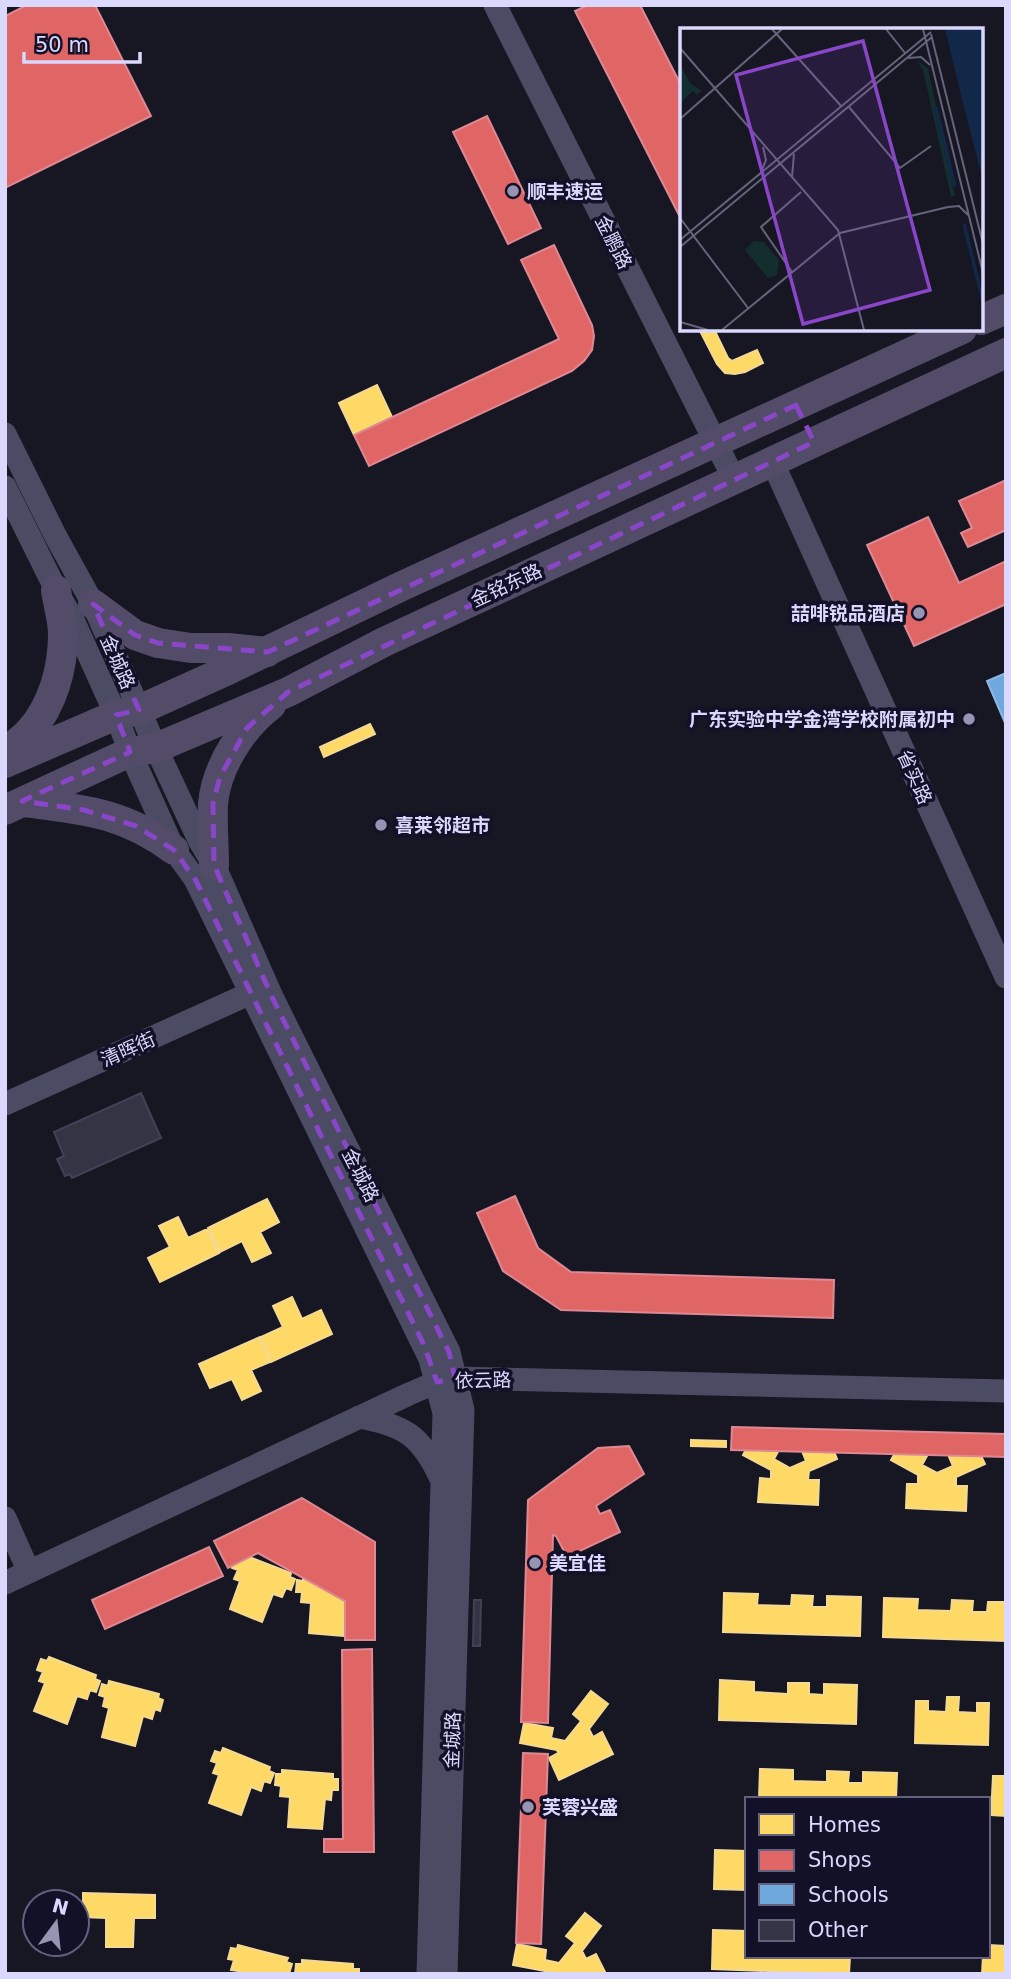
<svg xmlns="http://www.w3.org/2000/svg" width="1011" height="1979" viewBox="0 0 1011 1979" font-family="'DejaVu Sans','Noto Sans SC',sans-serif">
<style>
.homes{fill:#ffd966;stroke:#f4d994;stroke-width:2}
.shops{fill:#e06666;stroke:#de8894;stroke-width:2}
.schools{fill:#6fa8dc;stroke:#8fb6e6;stroke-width:2}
.building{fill:#353445;stroke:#434156;stroke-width:2}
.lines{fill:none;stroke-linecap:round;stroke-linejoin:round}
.minor{stroke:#4b4c63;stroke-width:23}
.major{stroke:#534c68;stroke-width:30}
.marked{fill:none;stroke:#8946c8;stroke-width:5;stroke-dasharray:14 9;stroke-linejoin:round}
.poi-dot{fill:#9694b1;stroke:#131128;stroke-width:2.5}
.labels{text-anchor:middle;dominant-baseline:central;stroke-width:7;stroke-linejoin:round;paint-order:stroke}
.poi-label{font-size:19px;font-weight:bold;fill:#dbd8fe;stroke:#131128;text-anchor:start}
.street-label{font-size:19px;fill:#dbd8fe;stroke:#131128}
.inset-river{fill:none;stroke:#112848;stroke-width:3.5}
.inset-road{fill:none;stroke:#65647b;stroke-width:2}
.view{fill:#8946c8;fill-opacity:0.15;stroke:#8946c8;stroke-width:3.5}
.inset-edge{fill:none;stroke:#dbd8fe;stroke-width:3.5}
</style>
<rect width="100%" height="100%" fill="#171623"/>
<path class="homes" d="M699,329H714L728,358L732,361L757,350L763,363L745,372L735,374L725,373L717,364Z
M377,385L392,417L354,435L339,403Z
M370,724L375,734L324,757L320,747Z
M267,1199L279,1222L260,1232L271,1253L252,1262L242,1241L220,1252L208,1228Z
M178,1217L188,1238L207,1229L219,1253L160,1282L148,1258L170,1247L159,1226Z
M292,1297L302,1319L321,1310L332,1334L271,1362L261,1337L283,1327L273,1306Z
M260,1337L270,1362L251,1370L261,1391L242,1400L232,1379L210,1388L199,1364Z
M753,1436L779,1450L774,1459L790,1468L806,1461L802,1451L829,1439L837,1459L809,1471L808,1480H819L818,1505L758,1502L760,1478L771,1479V1470L743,1455Z
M691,1440L726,1441V1447L691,1446Z
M901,1442L927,1456L922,1465L937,1473L953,1466L949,1457L976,1445L985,1464L956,1477V1486H967L966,1511L906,1508L907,1484H918V1475L891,1460Z
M244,1555L291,1573L290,1577L295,1579L291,1590L286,1588L282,1597L273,1594L262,1622L230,1609L240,1581L234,1579L238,1570L232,1568L236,1557L242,1559Z
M303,1576L354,1580V1585H360L359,1597L353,1596L352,1606H346L343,1636L309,1633L311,1603L301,1602L302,1592H296L297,1580L303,1581Z
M724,1593L758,1594L757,1605L791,1606L792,1595L813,1596L812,1607H827V1596L861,1597L860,1636L723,1632Z
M884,1598L918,1599L917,1610L951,1611L952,1600L973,1601L972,1612H987L988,1602H1006V1641L883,1637Z
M49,1657L96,1675L95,1679L100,1681L96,1692L90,1690L87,1699L77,1696L67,1724L34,1711L45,1683L39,1681L43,1672L37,1670L41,1659L47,1661Z
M720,1680L754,1682V1692L788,1694V1683H809V1694L824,1695V1684L857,1685L856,1724L719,1720Z
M109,1681L159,1694L158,1698L163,1700L160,1711L155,1709L152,1719L143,1716L135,1746L102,1737L109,1708L103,1706L105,1697L99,1695L102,1684L108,1686Z
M591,1691L608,1704L589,1729L593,1737L602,1732L613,1754L559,1780L549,1758L558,1753L557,1750L520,1743L524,1723L553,1728L551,1738L565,1741L581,1721L573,1714Z
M947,1697H959L958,1712L977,1713V1703H989L988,1745L915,1743L916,1701H928V1711L946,1712Z
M223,1748L270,1767L269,1771L274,1773L270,1783L264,1781L261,1791L251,1787L241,1815L209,1803L219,1775L213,1773L217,1763L211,1761L215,1751L221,1753Z
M760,1769L793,1770V1781L827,1782V1771L849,1772L848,1783H863V1772L897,1773L896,1799H759Z
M282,1770L333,1774V1779H338V1790H332L331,1800L325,1799L322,1829L288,1827L290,1797L280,1796L281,1786L275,1785L276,1774H282Z
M993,1776H1006V1816L991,1815Z
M715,1850L747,1851V1890L714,1889Z
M83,1893L155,1895V1918H134L133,1947H106V1918L83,1917Z
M585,1913L601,1926L582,1951L586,1959L596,1954L606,1974H551L550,1972L513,1965L517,1944L546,1950L545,1960L559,1963L575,1943L566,1936Z
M713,1930L747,1931V1956H850L849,1974L712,1969Z
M238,1945L288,1958L286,1962L292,1964L289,1974H237L238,1971L231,1970L234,1960L228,1959L231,1948L237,1949Z
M988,1945L1006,1946V1974H982L983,1956H988Z
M302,1960L353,1964V1969H359V1974H295L296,1964H302Z"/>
<path class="shops" d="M27,5H95L151,116L5,188V16Z
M588,5H640L682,87V221L575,11Z
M487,116L541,228L508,244L453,132Z
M554,245L592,325L594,336L592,350L584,361L572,371L369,466L354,435L559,339L521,260Z
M1006,480V530L968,547L961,533L972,528L959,501Z
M928,517L959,583L1006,561V604L914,646L867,545Z
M515,1196L538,1248L571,1272L834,1280L833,1318L561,1310L503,1271L477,1213Z
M732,1427L1006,1434V1457L731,1450Z
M629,1446L644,1474L596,1506L600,1514L610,1510L620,1532L567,1557L556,1536L553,1535L548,1723L521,1722L528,1500L598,1448Z
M302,1498L375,1542V1640H345V1601L258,1553L228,1568L214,1541Z
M209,1547L223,1576L105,1629L92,1600Z
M372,1649L374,1852H324V1839H343L342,1650Z
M523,1753L548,1754L541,1944L516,1943Z"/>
<path class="schools" d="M1006,673V725L987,681Z"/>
<path class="building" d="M141,1093L161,1138L72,1178L70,1174L65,1176L57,1159L64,1156L54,1132Z
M474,1600H481L480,1646H473Z"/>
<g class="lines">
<path class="minor" d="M495,5L734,479
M5,434L55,535L93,604L156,748L199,840L214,865L272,997L449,1352L463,1410L446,1974
M772,461L1006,977
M5,487L56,590L73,620L116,715L130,752L174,850L195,879L430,1359L444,1413L428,1974
M5,1104L251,993
M359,1417C403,1425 421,1435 440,1477
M5,1518L29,1572
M5,1583L409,1394L437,1382L455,1378L1006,1391"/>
<path class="major" d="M981,320L1006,309
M93,604L135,635L158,643L191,648H228L267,652
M5,753C13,746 23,739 30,731C53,705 63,668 63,634C63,620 58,605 56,590
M5,763L116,715L139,710L230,669L402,586L962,329
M23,802C84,810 123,812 174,850
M5,810L130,752L156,748L288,692L384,642L1006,353
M214,865C214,845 212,824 213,804C216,767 242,727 271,705"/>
</g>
<path class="marked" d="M796,405L814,442L288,692L247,728L220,777L213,803L214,865L272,997L449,1352L455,1378L437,1382L424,1345L195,879L174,850L136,826L84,810L22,801L130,752L116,715L139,710L93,604L135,635L158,643L268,652Z"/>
<g class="poi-dot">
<circle cx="513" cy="191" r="7"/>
<circle cx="919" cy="613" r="7"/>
<circle cx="969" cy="719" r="7"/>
<circle cx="381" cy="825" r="7"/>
<circle cx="535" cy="1563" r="7"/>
<circle cx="528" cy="1807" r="7"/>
</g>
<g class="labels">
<g class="poi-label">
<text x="527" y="191">顺丰速运</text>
<text x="905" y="613" text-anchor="end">喆啡锐品酒店</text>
<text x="955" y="719" text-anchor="end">广东实验中学金湾学校附属初中</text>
<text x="395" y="825">喜莱邻超市</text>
<text x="549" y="1563">美宜佳</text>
<text x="542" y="1807">芙蓉兴盛</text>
</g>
<g class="street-label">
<text transform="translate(614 242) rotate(63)">金鹏路</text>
<text transform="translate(506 585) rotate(-25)">金铭东路</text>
<text transform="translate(118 662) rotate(66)">金城路</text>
<text transform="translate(915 777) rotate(66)">省实路</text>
<text transform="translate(128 1049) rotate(-24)">清晖街</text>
<text transform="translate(361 1175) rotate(63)">金城路</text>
<text transform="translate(483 1380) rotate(-1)">依云路</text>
<text transform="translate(452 1740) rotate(-88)">金城路</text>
</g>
</g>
<g transform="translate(680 28)">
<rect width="303" height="303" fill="#171623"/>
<path d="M236,32L248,40L275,168L271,169L243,42ZM0,37L11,56L22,63L17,67L13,63L0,75ZM74,213L84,214L99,232L97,247L88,250L65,222Z" fill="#142d2d"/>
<path d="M265,1H303V153L284,79Z" fill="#112848"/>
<path class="inset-river" d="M256,79L275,159M284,196L303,273"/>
<path class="inset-road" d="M92,1L162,79M206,1L225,25M243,1L303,245M251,6L303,216M0,20L158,202L184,302M228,30L241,29L250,37M0,43V69M169,79L220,140L251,118M0,91L102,1M82,142L86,132L83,119M112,149L114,126M0,190L68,280M0,212L251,4M0,219L252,9M112,244L81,199L121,164M0,294L28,302M42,302L160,205L268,179L279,178L288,187"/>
<path class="view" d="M183,13L250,262L123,296L56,47Z"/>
<rect width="303" height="303" class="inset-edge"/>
</g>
<rect width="1011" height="1979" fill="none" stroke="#dbd8fe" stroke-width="14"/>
<rect x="745" y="1797" width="245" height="161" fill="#131128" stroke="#63617e" stroke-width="2"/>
<rect x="759" y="1814" width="35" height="21" fill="#ffd966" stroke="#63617e" stroke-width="2"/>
<text x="808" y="1832" font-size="21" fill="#dbd8fe">Homes</text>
<rect x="759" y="1850" width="35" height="21" fill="#e06666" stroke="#63617e" stroke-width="2"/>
<text x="808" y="1867" font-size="21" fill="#dbd8fe">Shops</text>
<rect x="759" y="1884" width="35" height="21" fill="#6fa8dc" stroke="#63617e" stroke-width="2"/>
<text x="808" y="1902" font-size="21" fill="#dbd8fe">Schools</text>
<rect x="759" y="1920" width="35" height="21" fill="#353445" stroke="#63617e" stroke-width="2"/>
<text x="808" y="1937" font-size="21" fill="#dbd8fe">Other</text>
<g transform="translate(56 1923) rotate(15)"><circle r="33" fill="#131128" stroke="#63617e" stroke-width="2"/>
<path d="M0-5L12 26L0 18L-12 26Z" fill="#9694b1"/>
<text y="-10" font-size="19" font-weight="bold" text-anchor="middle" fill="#dbd8fe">N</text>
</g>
<path d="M24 52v10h116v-10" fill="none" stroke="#dbd8fe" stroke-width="3.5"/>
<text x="35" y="52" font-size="21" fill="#dbd8fe" stroke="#131128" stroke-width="5" paint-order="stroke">50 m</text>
</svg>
